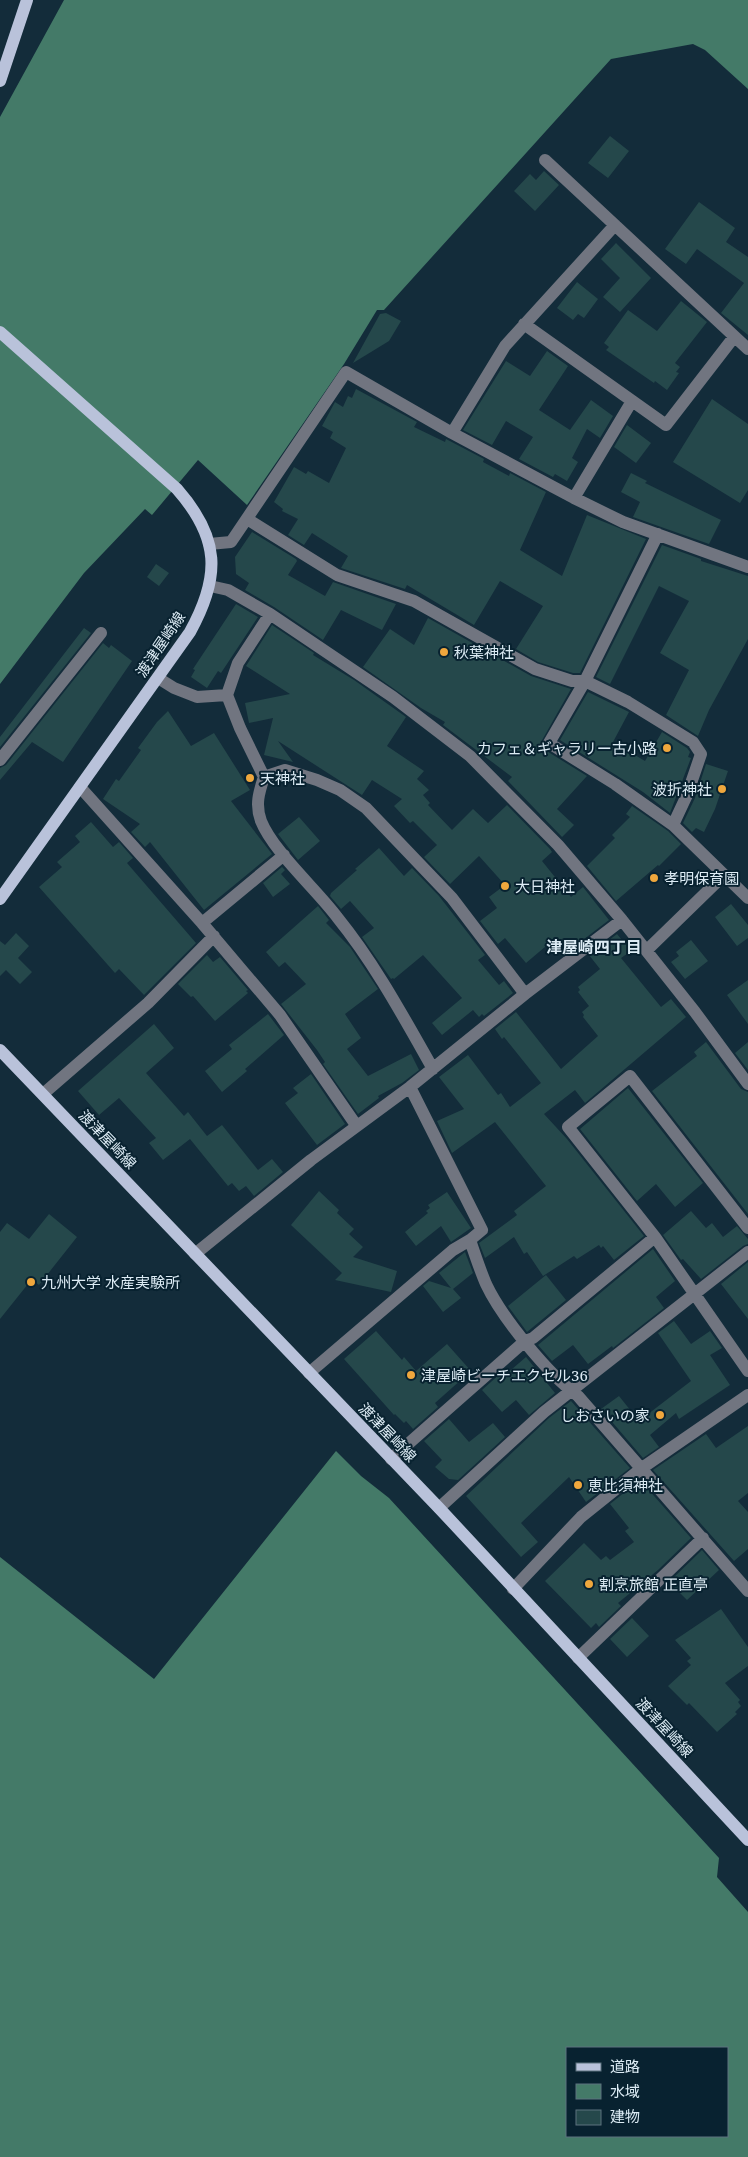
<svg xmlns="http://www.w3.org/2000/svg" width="748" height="2157" viewBox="0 0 748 2157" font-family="'Noto Serif','Noto Sans JP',serif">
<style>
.water{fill:#447a68;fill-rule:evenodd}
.building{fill:#25484b}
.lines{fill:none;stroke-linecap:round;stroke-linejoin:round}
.minor{stroke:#717580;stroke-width:12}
.major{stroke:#b9c2da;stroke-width:12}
.poi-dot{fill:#efa73d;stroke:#082230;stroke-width:2}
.labels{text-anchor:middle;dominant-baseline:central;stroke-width:4;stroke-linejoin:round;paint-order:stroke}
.street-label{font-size:15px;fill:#dcebf4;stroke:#082230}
.poi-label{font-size:15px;fill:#dcebf4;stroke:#082230;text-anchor:start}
.neighbourhood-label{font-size:16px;font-weight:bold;fill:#dcebf4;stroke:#082230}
</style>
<rect width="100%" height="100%" fill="#132c3a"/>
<path class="water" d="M64,0H748V89L705,50L693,44L611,59L384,310H377L344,364L247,505L198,460L152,515L145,509L84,573L0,684V117Z
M336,1451L361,1476L389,1498L719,1858L717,1877L748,1912V2157H0V1557L154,1679ZM727,2048V2136H567V2048Z"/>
<path class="building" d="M610,136L629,151L608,178L588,163Z
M544,171L559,185L535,211L514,191L530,174L536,180Z
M699,202L735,228L726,242L748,257V335L721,313L744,283L697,249L686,264L665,249Z
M616,243L651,278L620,312L603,297L620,278L601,259Z
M577,282L598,299L584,318L578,314L573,320L557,308Z
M681,301L707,322L675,363L680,367L676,372L679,373L667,390L655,381L654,383L606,350L609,347L604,343L628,310L657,331Z
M386,313L401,321L389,341L353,363L380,314Z
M547,351L568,366L539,410L570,430L591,400L613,416L600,438L587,429L572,458L578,462L567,481L555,474L553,477L519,459L533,437L506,421L492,445L463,430L506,361L530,376Z
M356,389L417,422L414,427L445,442L446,439L484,459L483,462L509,476L510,473L546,492L520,550L562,576L587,515L646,539L580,673H573L538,662L516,649L543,606L500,581L474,625L407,585L405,589L341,568L348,556L312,533L304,545L288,535L298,519L282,511L283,509L274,502L294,467L306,474L308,471L329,483L346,448L330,438L333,432L322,426L335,402L343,407L348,396L352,398Z
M712,399L748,424V490L740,503L673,462Z
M627,425L651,443L636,463L614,447Z
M631,473L647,481L645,483L721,520L709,544L633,517L640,502L621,492Z
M252,532L296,559L297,561L288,575L325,596L333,582L396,604L382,630L341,610L323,640L274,607L245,590L249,583L236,574L235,557Z
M662,545L701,559V561L748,576V639L709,710L698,736L666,715L689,670L660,653L689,601L659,586L610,684L596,677Z
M156,564L169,573L159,586L147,577Z
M236,604L258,617L221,673L218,671L207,688L191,677L195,670L193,669Z
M428,618L531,676L571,689L541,742L545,750L587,776L557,809L574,825L562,837L508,781L512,777L443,725L445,722L421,708L363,667L390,629L414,645Z
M272,625L314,653L313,655L354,680L406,717L387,746L424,771L417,779L429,790L423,795L430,803L428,805L452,830L473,809L488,823L507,805L550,849L552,852L542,861L571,897L583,887L609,920L562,956L552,941L526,963L505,938L498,944L480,921L497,908L489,897L505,885L479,856L450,884L424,857L437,845L413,821L410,823L394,806L402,799L372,780L362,795L278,741L293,762L264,755L273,718L249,723L245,703L290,694L246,666Z
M84,628L91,633L0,747V737Z
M103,643L109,648L111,645L132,661L63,762L32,742L0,780V768L6,765Z
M588,692L629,712L613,742L645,761L662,732L687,748L690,752L688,757L691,758L670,813L643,792L560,740Z
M168,711L191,746L214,733L250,790L231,801L272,854L204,910L150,842L145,847L131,832L140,824L103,799L116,779L119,781L141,750L138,748L157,722Z
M706,764L728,771L715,809L704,832L696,828L692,832L683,823L695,798Z
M632,806L668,831L681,844L659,866L658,865L616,901L587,866L615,838L612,835L630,817L626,814Z
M299,817L320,841L298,860L278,834Z
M91,822L113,847L119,842L133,858L127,863L196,943L144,995L119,969L115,973L39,887L62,867L57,862L80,842L75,836Z
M379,848L404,876L412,868L439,896L485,955L478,960L499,985L504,981L513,993L484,1016L482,1014L479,1017L473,1010L442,1035L432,1023L462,998L423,955L394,979L393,978L391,979L362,937L374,928L350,901L341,909L330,896L331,893L357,870L355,869Z
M282,867L285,870L281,874L290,884L273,897L263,883Z
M731,904L748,925V938L737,946L715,917Z
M318,906L329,920L326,923L350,947L378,989L345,1014L361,1038L347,1049L368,1076L411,1054L419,1070L402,1083L378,1096L379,1098L358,1114L323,1064L325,1062L317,1050L281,1004L306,984L285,962L279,967L266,952Z
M16,933L29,946L18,958L32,972L20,984L6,970L0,976V941L5,945Z
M617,934L631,951L621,958L661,1007L671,999L686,1017L585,1103L575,1090L544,1114L567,1139L644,1236L614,1260L603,1246L601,1248L599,1245L577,1259L574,1256L543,1276L527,1252L524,1254L514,1237L485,1258L479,1243L517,1215L514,1211L546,1186L495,1122L452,1153L437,1121L464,1109L439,1077L468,1055L498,1095L501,1093L510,1107L541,1083L504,1037L502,1039L495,1029L516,1012L561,1069L598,1036L583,1017L584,1015L582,1012L589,1006L578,992L580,990L578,987L600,969L589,955Z
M691,940L708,961L685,979L671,962L679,956L676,952Z
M207,955L213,962L220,957L248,990L246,991L248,993L215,1021L193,996L191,997L178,984Z
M748,980V1024L727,995Z
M268,1014L284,1035L245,1069L247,1071L222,1092L205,1071L232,1049L229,1045Z
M154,1024L174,1048L146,1073L184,1116L188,1112L207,1136L222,1125L258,1170L272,1159L283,1172L254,1196L246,1186L239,1191L232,1183L228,1186L190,1139L163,1160L149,1143L156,1138L119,1098L99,1115L78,1091Z
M706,1042L741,1089L748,1092V1214L652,1091L697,1056L694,1052Z
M748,1042V1070L735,1053Z
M311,1074L345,1124L317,1145L285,1103L298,1093L293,1088Z
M628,1088L703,1183L675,1207L656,1184L637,1201L580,1129Z
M319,1191L339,1210L337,1213L354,1229L349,1234L363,1247L353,1257L397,1271L391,1292L335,1280L342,1273L291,1225Z
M447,1192L471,1228L451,1242L441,1226L416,1246L405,1232L428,1213L426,1211L430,1208L428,1205Z
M691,1211L706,1228L712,1223L723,1237L737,1226L748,1239V1244L743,1246L701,1279L683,1259L681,1260L663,1235Z
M49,1214L77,1237L39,1285L32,1279L0,1319V1232L7,1223L29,1239Z
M653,1249L675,1281L656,1297L664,1308L613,1348L612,1346L588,1364L573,1345L552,1361L538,1345Z
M465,1252L473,1273L453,1289L461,1298L443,1312L423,1286L429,1281L451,1288L439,1273Z
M748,1262V1319L721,1284Z
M546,1275L566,1300L527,1332L508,1306Z
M674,1321L691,1344L710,1331L722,1348L710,1355L730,1385L679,1419L676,1413L650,1435L659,1447L643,1458L601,1409L619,1396L639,1421L691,1381L658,1333Z
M376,1331L402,1360L404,1357L416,1371L447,1344L471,1371L435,1403L438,1407L413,1429L406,1421L404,1423L395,1414L394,1415L344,1359Z
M526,1357L555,1393L529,1415L516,1400L502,1412L482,1390L501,1373L504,1376Z
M571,1401L630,1468L586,1502L569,1477L521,1523L538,1542L521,1557L466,1496L549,1418Z
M449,1419L469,1442L493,1423L505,1437L458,1480L449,1479L435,1467L442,1460L424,1441Z
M748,1426V1493L738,1501L748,1512V1549L734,1561L653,1470L706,1434L716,1448Z
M640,1480L691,1538L658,1570L618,1603L621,1606L599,1627L596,1623L591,1628L545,1581L584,1543L601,1560L606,1556L610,1560L634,1542L625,1531L629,1528L610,1504Z
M702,1550L719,1570L687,1600L669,1582Z
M721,1609L748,1647V1666L725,1683L740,1700L738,1702L741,1706L735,1712L737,1714L717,1732L689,1703L687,1705L668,1686L691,1665L687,1661L691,1658L675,1640Z
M632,1618L649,1636L627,1657L610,1639Z"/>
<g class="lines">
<path class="minor" d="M545,160L748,349
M524,324L666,425L734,337
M452,433L505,346L615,225
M574,498L632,401
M247,519L337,575L414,601L535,669L572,681H585L628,702L693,742L701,754L687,795L673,825
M658,534L585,681L549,743L615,784L673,825L748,898
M209,544L231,542L346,372L452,433L574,498L623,522L748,567
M210,586L228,590L270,614L393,697L470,756L558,845L622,920L695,1012L748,1084
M270,614L238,663L227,695L240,728L264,777C259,792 255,805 261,821C273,851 316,889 337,917C375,964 403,1016 433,1069
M158,678L174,688L197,697L227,695
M0,760L101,633
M264,777L285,770L317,780L340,790L366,808L452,898L525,994
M80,787L202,923L280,1015L356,1125
M202,923L284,855
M647,950L723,876
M43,1094L148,1003L214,936
M748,1228L630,1076L568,1127L655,1237L748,1371
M470,1240C475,1255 480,1270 486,1284C502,1318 548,1374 578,1396L748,1591
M195,1254L311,1160L410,1087L525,994L622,920
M309,1373L453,1250L470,1240L482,1230L410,1087
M391,1459L525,1341L533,1338L655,1237
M439,1508L544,1412L748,1252
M513,1589L581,1517L642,1468L748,1395
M578,1658L703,1538"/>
<path class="major" d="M0,81L27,0
M0,332L177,489C220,538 221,576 190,632L0,899
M0,1050L439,1508L748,1840"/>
</g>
<g class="poi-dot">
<circle cx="444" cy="652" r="5"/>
<circle cx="667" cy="748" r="5"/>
<circle cx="250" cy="778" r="5"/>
<circle cx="722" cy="789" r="5"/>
<circle cx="654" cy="878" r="5"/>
<circle cx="505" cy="886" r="5"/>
<circle cx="31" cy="1282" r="5"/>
<circle cx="411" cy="1375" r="5"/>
<circle cx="660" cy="1415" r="5"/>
<circle cx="578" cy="1485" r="5"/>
<circle cx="589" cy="1584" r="5"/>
</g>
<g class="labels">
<g class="street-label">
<text transform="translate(160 644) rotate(-56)">渡津屋崎線</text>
<text transform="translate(108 1139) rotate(46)">渡津屋崎線</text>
<text transform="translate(388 1432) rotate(46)">渡津屋崎線</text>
<text transform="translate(665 1727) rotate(47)">渡津屋崎線</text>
</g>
<g class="poi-label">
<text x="454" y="652">秋葉神社</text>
<text x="657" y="748" text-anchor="end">カフェ＆ギャラリー古小路</text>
<text x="260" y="778">天神社</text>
<text x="712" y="789" text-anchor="end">波折神社</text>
<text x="664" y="878">孝明保育園</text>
<text x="515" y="886">大日神社</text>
<text x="41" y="1282">九州大学 水産実験所</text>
<text x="421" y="1375">津屋崎ビーチエクセル36</text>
<text x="650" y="1415" text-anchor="end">しおさいの家</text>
<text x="588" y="1485">恵比須神社</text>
<text x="599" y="1584">割烹旅館 正直亭</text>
</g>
<g class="neighbourhood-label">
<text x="594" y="947">津屋崎四丁目</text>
</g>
</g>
<rect x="566" y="2047" width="162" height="90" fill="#082230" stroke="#5d727e"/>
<rect x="576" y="2063" width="25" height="8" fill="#b9c2da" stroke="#5d727e"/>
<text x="610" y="2072" font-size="15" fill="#dcebf4">道路</text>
<rect x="576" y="2084" width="25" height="15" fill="#447a68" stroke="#5d727e"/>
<text x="610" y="2097" font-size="15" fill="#dcebf4">水域</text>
<rect x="576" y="2110" width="25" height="15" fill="#25484b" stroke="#5d727e"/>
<text x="610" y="2122" font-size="15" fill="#dcebf4">建物</text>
</svg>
